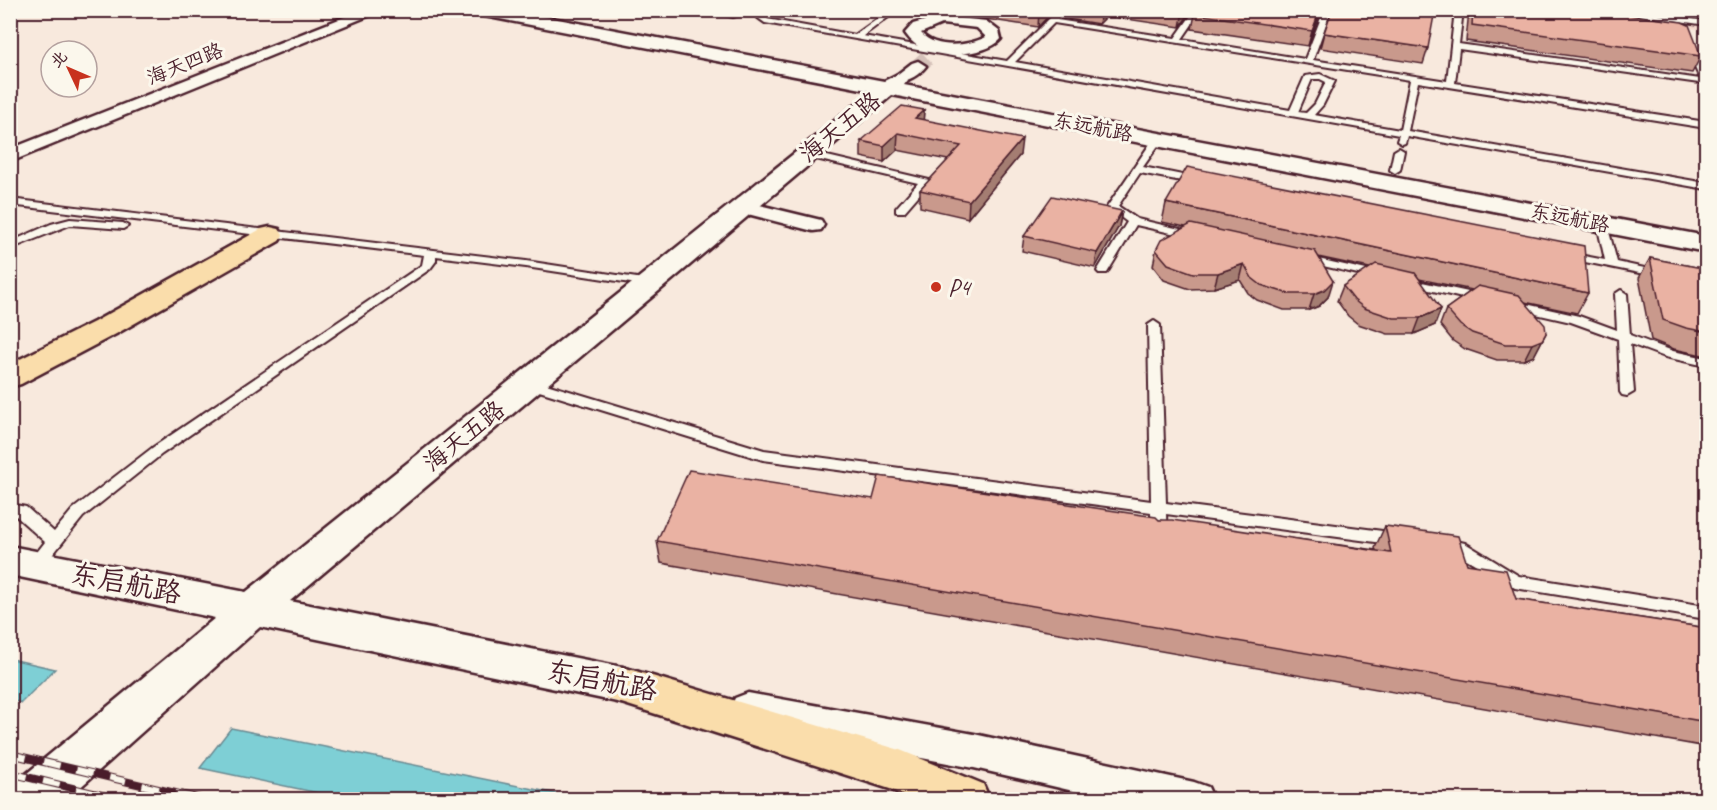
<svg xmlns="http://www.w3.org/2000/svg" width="1717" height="810" viewBox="0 0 1717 810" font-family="Caveat,'LXGW WenKai TC',sans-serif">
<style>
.built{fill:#f4d8cc}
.water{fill:#7ecfd5;stroke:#698991;stroke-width:1.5}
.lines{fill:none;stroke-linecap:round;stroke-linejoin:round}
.minor-tunnel{stroke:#d5c1b9;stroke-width:16;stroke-dasharray:16 8;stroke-linecap:butt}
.service-casing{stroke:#4a1f2b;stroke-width:4}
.minor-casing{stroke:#4a1f2b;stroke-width:5}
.tertiary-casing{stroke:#4a1f2b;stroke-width:5}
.trunk-casing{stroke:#4a1f2b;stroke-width:5}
.service{fill:#fbf7ec;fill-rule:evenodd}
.minor{fill:#fbf7ec;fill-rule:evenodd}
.tertiary{fill:#fbf7ec;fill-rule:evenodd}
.trunk{fill:#faddab;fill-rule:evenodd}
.rail-casing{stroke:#4a1f2b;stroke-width:8}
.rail{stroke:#fbf7ec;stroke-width:6;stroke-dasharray:17;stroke-linecap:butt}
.wall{fill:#c9998c;stroke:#4a1f2b;stroke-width:1.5}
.shaded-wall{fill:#a47d72;stroke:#4a1f2b;stroke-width:1.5}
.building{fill:#eab2a3;stroke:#4a1f2b;stroke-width:1.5}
.poi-dot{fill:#c8321e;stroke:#fbf7ec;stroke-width:2}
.labels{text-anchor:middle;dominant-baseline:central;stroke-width:6;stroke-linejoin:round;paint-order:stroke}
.far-street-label{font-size:20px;fill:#4a1f2b;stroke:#fbf7ec}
.street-label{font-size:24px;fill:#4a1f2b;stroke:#fbf7ec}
.poi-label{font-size:24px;fill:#4a1f2b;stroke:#fbf7ec;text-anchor:start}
.near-street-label{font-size:28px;fill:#4a1f2b;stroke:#fbf7ec}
</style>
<rect width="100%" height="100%" fill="#f8e9dd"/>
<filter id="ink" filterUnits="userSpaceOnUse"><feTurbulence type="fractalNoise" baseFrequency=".0167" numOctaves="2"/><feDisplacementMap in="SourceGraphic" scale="12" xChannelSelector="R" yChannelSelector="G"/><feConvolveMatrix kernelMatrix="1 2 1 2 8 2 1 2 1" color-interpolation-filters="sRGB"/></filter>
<g filter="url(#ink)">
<path class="built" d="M1559,11H1706V30Z"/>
<path class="water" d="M11,659L55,669L21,703L11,700Z
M231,728L583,799H347L200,768Z"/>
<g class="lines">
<path class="minor-tunnel" d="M918,66L927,58"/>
<defs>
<path id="service" d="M704,10L733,13L755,10L733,17Z
M766,10H774L767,19L855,35L890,10H898L863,36L1007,61L1058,10H1066L1057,20L1175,38L1195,10H1202L1182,39L1305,59L1324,10H1331L1313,60L1447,81L1455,10H1463L1459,44L1700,79L1686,47L1690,45L1694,47L1706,74V84L1459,49L1455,83L1706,122V128L1418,82L1408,131L1706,183V189L1407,136L1405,143L1402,144L1397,141L1399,135L765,23L758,18ZM1054,23L1410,80L1400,130L1314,115L1323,105L1335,81L1320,74L1305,76L1290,110L1015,62ZM1312,79H1320L1326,82L1315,104L1306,113L1298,112Z
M1606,10H1629L1706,21V25Z
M1701,10H1706V13Z
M1157,137L1162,140L1143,167L1197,178L1202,181L1197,184L1140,173L1118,206L1137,219L1197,233L1198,235L1193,238L1136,225L1107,273H1099L1097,271L1127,222L1107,207L1154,138Z
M1399,148L1404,151L1400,170L1395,173L1390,170L1394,151Z
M806,151L929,180L930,182L904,212H896V208L918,183L803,156V152Z
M10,199L526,261L650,280L656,283L650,286L526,267L436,256V261L430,269L162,454L83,517L41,569L35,571L29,569L27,565L45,542L16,516L10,514V504L26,507L54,532L73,509L152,448L422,265L424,255L10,205Z
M70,219L123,223L128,226L123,229L70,225L10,249V242L51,224Z
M1602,221L1607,224L1617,262L1663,272V276L1659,277L1565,258V254L1569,253L1605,260L1597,224Z
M1305,256L1384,274L1386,276L1380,279L1301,261V257Z
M1408,279L1487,296L1489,299L1483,303L1404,284L1402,282Z
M1621,290L1627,294L1630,335L1673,351L1706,358V366L1665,357L1630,344L1634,392L1627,396L1622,395L1620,392L1618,339L1571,322L1509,308L1507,305L1513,301L1579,316L1617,330L1615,294Z
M1154,321L1160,325L1166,503L1398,533L1404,535L1406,539L1404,543L1398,545L1166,514L1167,536L1165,540H1153L1151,536V512L763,460L523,386L521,383L523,380H533L764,450L1151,501L1148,325Z
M1447,539L1465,543L1519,576L1706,606V619L1515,588L1455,552L1441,549L1439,545L1441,541Z"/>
<path id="minor" d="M362,10H383L10,162V149Z
M941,16L986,21L999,31L1001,39C986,57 933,58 915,44C911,41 908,37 905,33L913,24ZM942,24L977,28L986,37C968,46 936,50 921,33Z
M918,61L926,66C919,75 907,83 896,81L894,77L912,63Z
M743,201L821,220L824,225L821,230L813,231L736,211L733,207L736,203Z
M748,693L974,734L1194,782L1208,787L1214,800H1112L974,768L748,725L735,720L730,709L735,698Z"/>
<path id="tertiary" d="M471,10H510L884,81L898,74L905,76L908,80L904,85L1706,236V252L892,95L290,601L622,667L638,672L644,685L638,698L622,703L260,627L66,800H10L14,784L215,618L10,575V546L246,592L872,91L479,15Z"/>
<path id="trunk" d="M270,227L279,229L283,235L279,241L116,334L21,384L10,387V364L94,322L261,229Z
M622,667L900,750L983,784L990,800H913L890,789L606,698L600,685L606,672Z"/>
</defs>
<use href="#service" class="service-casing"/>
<use href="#minor" class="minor-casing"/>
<use href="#tertiary" class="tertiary-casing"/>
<use href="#trunk" class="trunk-casing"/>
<use href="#service" class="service"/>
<use href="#minor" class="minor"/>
<use href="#tertiary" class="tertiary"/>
<use href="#trunk" class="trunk"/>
<defs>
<path id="rail" d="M10,754L205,800
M10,773L122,800"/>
</defs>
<use href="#rail" class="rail-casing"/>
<use href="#rail" class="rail"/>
</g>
<path class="wall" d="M926,10H1054L1038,27Z
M1062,10H1192L1180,27L1107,16L1099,24L1061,18Z
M1197,10H1321L1308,46L1192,29L1195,14Z
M1469,10H1473L1701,56L1692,73L1466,41Z
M1324,33L1428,48L1423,64L1320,48Z
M924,110L923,120L1020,155L968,218L920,207V190L948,160L897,150L884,162L861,157V141Z
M1166,203L1588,293L1577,313L1525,302L1546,333L1534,356L1524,360H1497L1465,349L1453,341L1440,325L1446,309L1472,290L1419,279L1435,325L1414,334H1388L1358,324L1348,316L1337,301L1343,286L1370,268L1318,257L1328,297L1319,306L1309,310H1284L1257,300L1248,293L1240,280L1214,288L1190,289L1164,280L1153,266L1156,250L1185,227L1162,222Z
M1122,211L1119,226L1095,268L1022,251L1024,236Z
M1650,258L1707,269V356L1674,349L1651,340L1639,278Z
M873,499L1159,520L1376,550L1375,548L1385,526L1467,564L1516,599L1707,628V747L661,563L657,541Z"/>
<path class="shaded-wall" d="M1041,10H1054L1038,27L1039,12Z
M1101,10H1108L1107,16L1099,24Z
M1184,10H1192L1180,27L1183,12Z
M1320,10H1321L1308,46L1312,31Z
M924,110L923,126L915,118Z
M898,133L897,150L884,162V146Z
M1022,139L1020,155L968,218L969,201Z
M1122,211L1119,226L1095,268L1097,253Z
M1244,264L1240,280L1214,288L1218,273Z
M1333,281L1328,297L1319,306L1309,310L1314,294Z
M1441,309L1435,325L1414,334L1420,318Z
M1546,333L1534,356L1524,360L1532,344Z"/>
<path class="building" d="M1197,10H1320L1312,31L1195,14Z
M1332,10H1435L1428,48L1324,33Z
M1473,10H1591L1682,22L1689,25L1701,56L1472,25Z
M902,106L924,110L915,118L1022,139L969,201L920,190L961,146L898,133L884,146L861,141Z
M1187,167L1584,246L1588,293L1166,203Z
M1052,196L1122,211L1097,253L1024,236Z
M1191,224L1315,251L1333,281L1324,290L1314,294H1289L1261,285L1252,278L1244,264L1218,273H1193L1168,264L1156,250L1161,240Z
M1650,258L1707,269V332L1686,328L1663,320Z
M1376,264L1415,273L1441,309L1420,318H1394L1364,308L1354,300L1343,286Z
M1478,286L1519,295L1545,325L1546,333L1542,340L1532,344H1505L1472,333L1460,325L1446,309Z
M689,470L873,499L879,476L1156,517L1159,520H1172L1391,553L1385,526L1458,536L1467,564L1506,570L1516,599L1707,628V722L657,541Z"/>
</g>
<circle class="poi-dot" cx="936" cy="287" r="6"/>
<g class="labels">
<g class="far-street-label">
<text transform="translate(185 64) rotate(-22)">海天四路</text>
<text transform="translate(1093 127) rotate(11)">东远航路</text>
<text transform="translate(1570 218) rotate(11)">东远航路</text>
</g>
<g class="street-label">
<text transform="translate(840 127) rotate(-39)">海天五路</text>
<text transform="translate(464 436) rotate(-39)">海天五路</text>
</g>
<g class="poi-label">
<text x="948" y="287">P4</text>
</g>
<g class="near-street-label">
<text transform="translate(126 583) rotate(11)">东启航路</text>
<text transform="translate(602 680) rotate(11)">东启航路</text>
</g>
</g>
<rect width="1717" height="810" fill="none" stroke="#fbf7ec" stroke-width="36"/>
<rect x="18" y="18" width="1681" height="774" fill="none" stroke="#4a1f2b" stroke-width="2" filter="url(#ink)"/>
<g transform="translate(69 69) rotate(314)"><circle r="28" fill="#fbf7ec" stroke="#b4a19f" stroke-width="1.5"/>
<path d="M0-4.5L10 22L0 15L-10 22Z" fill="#c8321e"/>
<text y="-9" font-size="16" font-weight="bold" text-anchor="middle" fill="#4a1f2b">北</text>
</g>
</svg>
